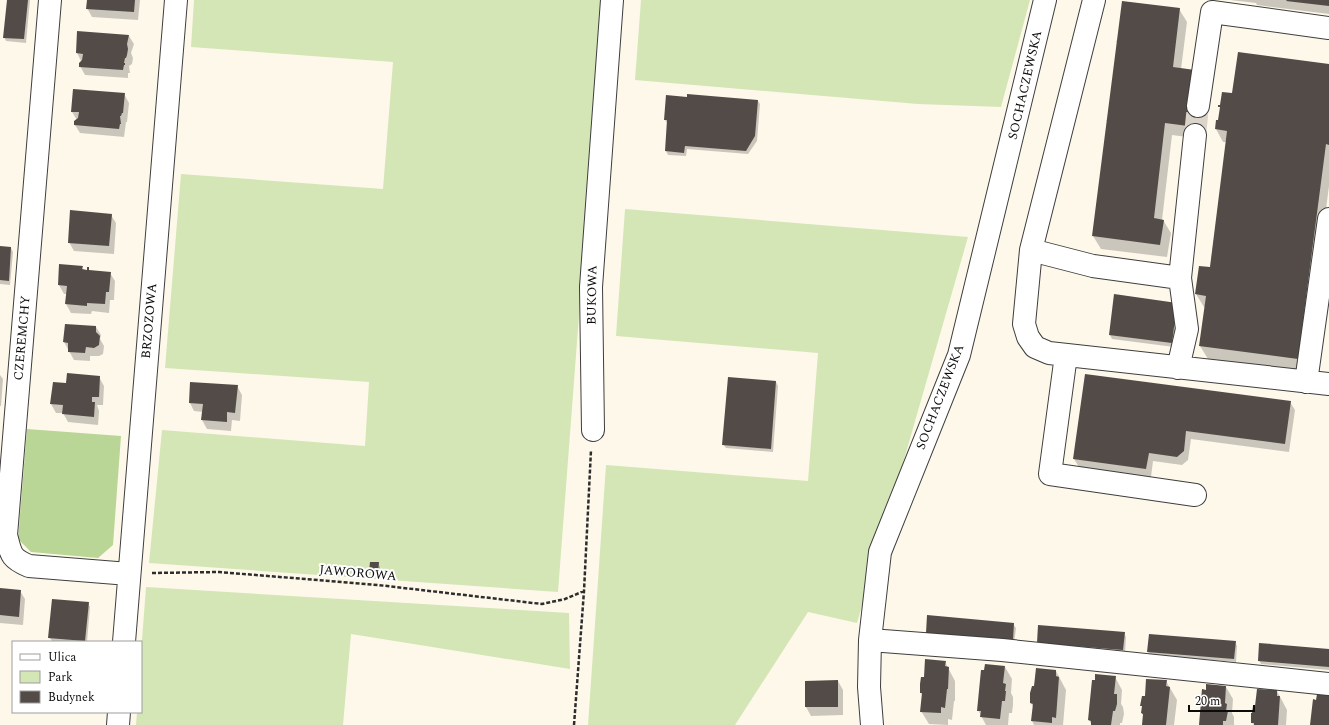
<svg xmlns="http://www.w3.org/2000/svg" width="1329" height="725" viewBox="0 0 1329 725" font-family="Spectral,serif">
<style>
.green{fill:#d4e6b6}
.forest{fill:#bad696}
.shadow{fill:#0003}
.building{fill:#534b48}
.lines{fill:none;stroke-linecap:round;stroke-linejoin:round}
.minor-tunnel{stroke:#dad4c9;stroke-width:22;stroke-dasharray:22 11;stroke-linecap:butt}
.minor-casing{stroke:#3e3e3e;stroke-width:24}
.path{stroke:#2d2d2d;stroke-width:2.5;stroke-dasharray:4 2;stroke-linecap:butt}
.minor{stroke:#fff;stroke-width:22}
.labels{text-anchor:middle;dominant-baseline:central;stroke-width:4;stroke-linejoin:round;paint-order:stroke}
.street-label{font-size:13px;fill:#0b0b0b;stroke:#fff}
</style>
<rect width="100%" height="100%" fill="#fef8ea"/>
<path class="green" d="M194,0H603L558,592L149,563L162,430L365,446L369,382L165,368L181,174L383,189L393,62L191,47Z
M641,0H1030L1001,107L918,104L635,80Z
M625,209L968,237L857,623L808,612L735,725H588L606,465L808,481L818,353L616,336Z
M146,587L569,613L570,669L351,634L343,725H136L137,712H141V653Z"/>
<path class="forest" d="M27,429L121,436L113,545L98,558L31,552L18,539Z"/>
<path class="shadow" d="M8,0H30L26,43L6,41L4,37Z
M88,0H140L138,20L92,17L87,8Z
M1230,0H1329V14L1257,5L1256,3Z
M1179,9L1187,22L1181,69L1202,83L1195,138L1172,135L1162,220H1163L1171,233L1167,257L1101,249L1093,236L1108,122L1106,120H1108L1118,44L1116,41Z
M78,32L129,36L134,44L131,53L133,58L132,64L129,66L130,73H128V78L85,75L80,66L81,61L77,53Z
M1329,65V186L1305,371L1208,359L1200,346L1205,307H1204L1196,294L1210,268L1227,142H1223L1216,129L1217,121H1219L1233,94Z
M124,94L129,103L127,122H126L124,137L80,133L75,125L77,120L72,112Z
M758,101L760,104L757,141L748,154L687,149L686,156L668,155L666,151L668,124L665,120Z
M111,215L116,223L114,254L74,251L69,242Z
M0,247L11,248L13,252L10,285L0,284Z
M82,267L84,271L110,273L115,281L114,300H110L109,313L92,311L91,314L71,313L66,304L67,294H64L59,285Z
M1179,308L1174,347L1112,339L1110,335Z
M96,327L101,335L100,339L104,346L103,354L99,356H90V361L74,360L64,342Z
M0,375L3,379L1,406H0Z
M99,377L104,386L103,405H97L99,411L98,425L68,422L63,413H56L51,404L54,383L67,384Z
M776,382L778,386L773,452L726,448L723,444Z
M237,386L242,395L240,421L232,420L231,431L207,429L202,420L203,412L194,411L190,403Z
M1290,402L1295,410L1289,452L1191,439L1188,460L1182,465L1153,461L1151,477L1079,467L1074,459Z
M378,563L380,567V577L373,576L370,572Z
M0,589L20,591L25,599L23,625L0,623Z
M88,603L90,607L87,642L52,641L49,637Z
M1013,624L1016,628L1014,644L929,637L927,633Z
M1124,633L1126,637L1125,653L1040,646Z
M1235,642L1237,646L1236,662L1151,655L1148,652Z
M1329,650V670L1261,664L1259,660Z
M945,662L955,681V701H954L952,720L948,719V725L929,724L921,711L923,697L921,693V684L925,678Z
M1005,667L1012,679L1011,693L1013,697V705L1012,713H1009L1008,725H986L978,710Z
M1056,671L1066,690L1063,725H1034L1032,721L1033,707L1031,703Z
M1115,677L1122,690L1121,704L1123,707L1124,714L1122,723H1120V725H1092L1089,720L1090,700H1091L1096,681Z
M838,681L843,690V715L811,716L806,707V682Z
M1166,681L1177,700L1174,725H1143L1144,717L1142,713V706L1146,697Z
M1226,687L1233,699L1232,713L1234,717V725H1200L1206,691Z
M1277,691L1287,710L1286,725H1254L1252,723Z"/>
<path class="building" d="M7,0H28L24,39L3,38Z
M87,0H135L134,12L86,9Z
M1287,0H1329V6L1286,1Z
M1122,1L1180,8L1173,67L1195,70L1188,126L1165,123L1154,218L1164,220L1160,245L1092,236Z
M77,31L129,35L127,44L128,49L127,55L126,58H125L124,63H125V65H124L123,70L79,67V63L82,60L83,54L76,53Z
M1238,52L1329,64V145L1326,144L1298,359L1199,346L1206,296L1195,294L1199,266L1210,267L1227,131L1215,129L1216,120H1218L1220,107H1218V105H1220L1222,92L1232,93Z
M73,89L125,93L123,113H122L121,116H120L121,124H120L119,129L74,125V121L78,118L79,112H71Z
M687,94L758,100L755,136L746,151L685,146L684,153L665,151L667,120H664L666,95L687,97Z
M70,210L112,214L109,246L68,243Z
M0,246L11,247L9,281L0,280Z
M59,264L83,266L82,269L87,270V267H89V270L111,272L109,292H106L105,304L87,303V306L65,304L67,286L58,285Z
M1114,294L1177,303L1172,343L1109,335Z
M65,324L96,326V332L100,336L99,345L94,348L86,347L85,353L68,352V343L63,342Z
M67,373L100,376L99,397H92V402H95L94,417L62,414L63,405L50,404L53,382L66,383Z
M1085,374L1291,401L1285,444L1186,431L1184,451L1177,457L1149,453L1146,469L1073,459Z
M728,377L776,381L771,449L722,445Z
M190,382L238,385L235,413L227,412V422L201,420L203,404L189,403Z
M370,562H379L378,573L369,572Z
M0,588L21,590L19,617L0,615Z
M52,599L89,602L85,641L48,638Z
M927,615L1014,623L1013,640L926,633Z
M1038,625L1125,632L1123,650L1037,643Z
M1149,634L1236,641L1234,659L1147,652Z
M1259,643L1329,649V667L1258,661Z
M925,659L946,661L945,666L949,667L948,689H947L945,708L941,707V713L920,712L922,693H920V684L921,677H924Z
M985,664L1005,666L1003,683L1006,684L1005,691H1006L1005,701H1002L1000,719L980,717L981,711H977L981,670H984Z
M1036,668L1056,670V676L1059,677L1056,718L1052,717V723L1031,721L1033,704L1030,703V693L1032,686H1034Z
M1095,674L1116,676L1114,694H1117V704L1115,711H1113L1111,725H1091V721L1088,720L1092,680H1095Z
M1146,679L1167,680L1166,686L1170,687L1166,725H1142L1143,714L1141,713L1142,706H1140L1142,696H1145Z
M838,680V707H805V681Z
M1206,684L1226,686L1225,703L1227,704L1226,711H1228L1226,721H1223V725H1199L1202,689L1206,690Z
M1257,689L1277,690V696H1280L1278,725H1254V723H1251V713H1252L1253,706H1255Z
M1317,694L1329,695V725H1310L1313,699L1316,700Z"/>
<g class="lines">
<path class="minor-tunnel" d="M1195,135L1198,106"/>
<defs>
<path id="minor" d="M50,0L6,535C11,554 10,558 29,566L129,574
M1094,0L1031,250L1024,324L1028,337L1035,347L1049,353L1329,384
M1198,106L1212,12L1329,28
M1031,250L1093,266L1180,278L1195,135
M1066,355L1050,474L1195,495
M1178,368L1187,329L1180,278
M1306,382L1329,219
M593,430L591,287L612,0
M870,640L1002,650L1329,684
M124,642L176,0
M118,725L119,712
M872,725L869,687L870,640L880,552L959,355L1045,0"/>
</defs>
<use href="#minor" class="minor-casing"/>
<path class="path" d="M152,573L219,572L378,585L542,604L565,599L584,591
M574,725L584,591L591,450"/>
<use href="#minor" class="minor"/>
</g>
<g class="labels">
<g class="street-label">
<text transform="translate(1025 85) rotate(-77)">SOCHACZEWSKA</text>
<text transform="translate(592 295) rotate(-89)">BUKOWA</text>
<text transform="translate(149 321) rotate(-85)">BRZOZOWA</text>
<text transform="translate(22 338) rotate(-85)">CZEREMCHY</text>
<text transform="translate(940 397) rotate(-69)">SOCHACZEWSKA</text>
<text transform="translate(358 573) rotate(5)">JAWOROWA</text>
</g>
</g>
<rect x="12" y="641" width="130" height="72" fill="#ffffff" stroke="#9d9d9d"/>
<rect x="20" y="654" width="20" height="6" fill="#ffffff" stroke="#9d9d9d"/>
<text x="48" y="661" font-size="12" fill="#0b0b0b">Ulica</text>
<rect x="20" y="671" width="20" height="12" fill="#d4e6b6" stroke="#9d9d9d"/>
<text x="48" y="681" font-size="12" fill="#0b0b0b">Park</text>
<rect x="20" y="691" width="20" height="12" fill="#534b48" stroke="#9d9d9d"/>
<text x="48" y="701" font-size="12" fill="#0b0b0b">Budynek</text>
<path d="M1189 705v6h65v-6" fill="none" stroke="#0b0b0b" stroke-width="2"/>
<text x="1195" y="705" font-size="12" fill="#0b0b0b" stroke="#ffffff" stroke-width="3" paint-order="stroke">20 m</text>
</svg>
